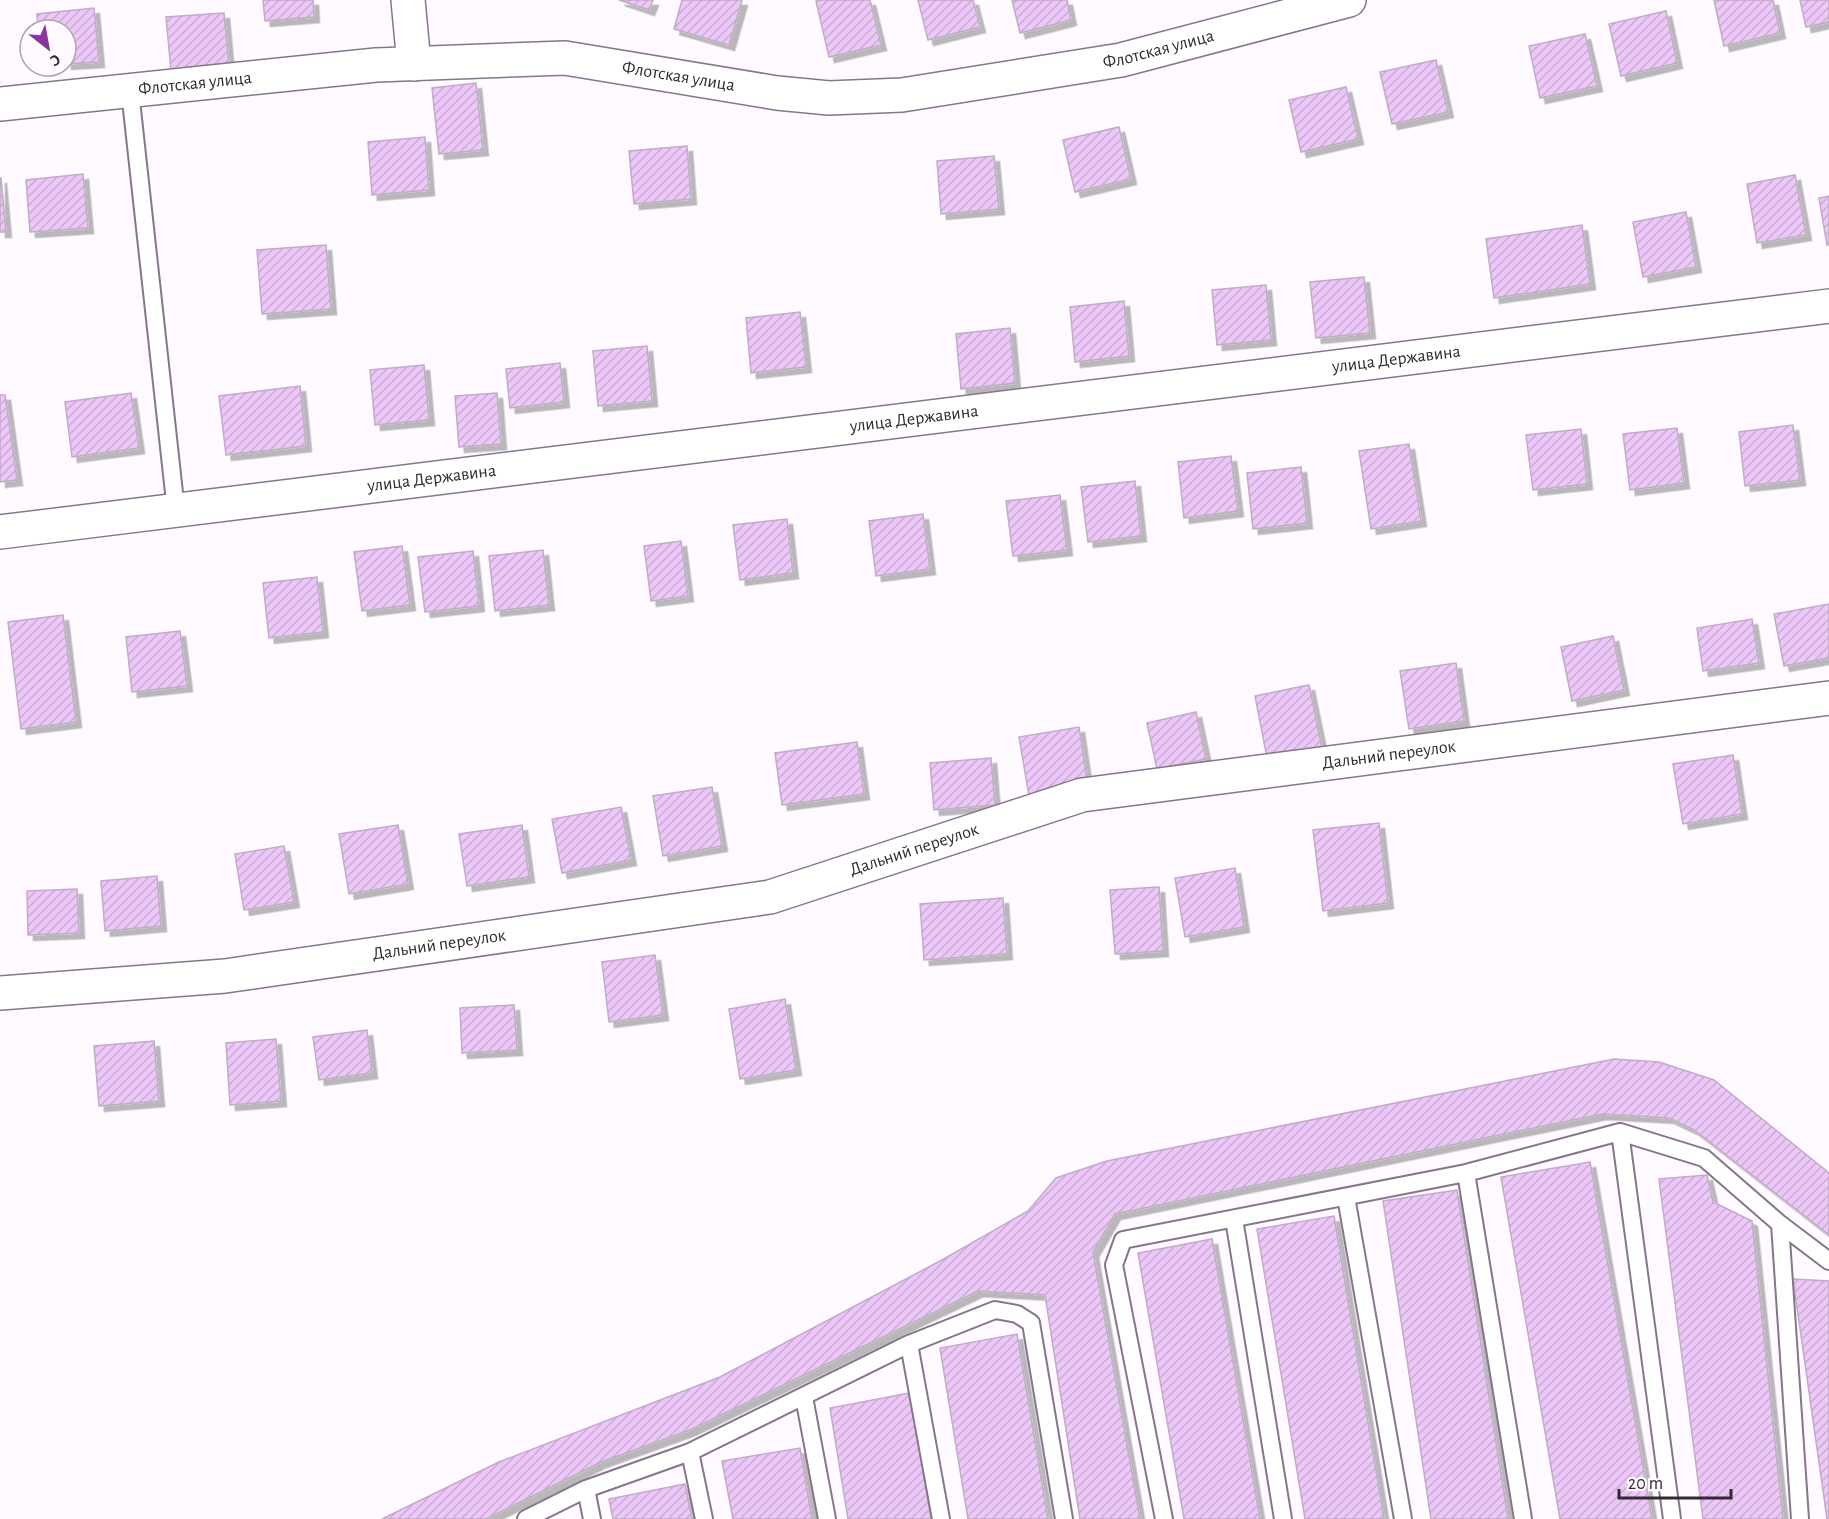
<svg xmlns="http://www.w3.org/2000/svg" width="1829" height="1519" viewBox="0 0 1829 1519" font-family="'Alegreya Sans',sans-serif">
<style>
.building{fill:url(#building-hatch);stroke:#bfacc5;stroke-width:1.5;filter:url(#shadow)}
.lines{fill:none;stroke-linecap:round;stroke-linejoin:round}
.lane-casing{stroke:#87758c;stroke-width:20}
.street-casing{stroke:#87758c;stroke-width:36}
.lane{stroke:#fff;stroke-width:16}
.street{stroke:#fff;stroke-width:33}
.labels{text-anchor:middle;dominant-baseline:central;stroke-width:4.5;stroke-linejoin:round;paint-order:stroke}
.street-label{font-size:18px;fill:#312933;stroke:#fefaff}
</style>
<defs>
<pattern id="building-hatch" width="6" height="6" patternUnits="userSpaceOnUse" patternTransform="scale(1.5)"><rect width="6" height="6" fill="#ecc7f8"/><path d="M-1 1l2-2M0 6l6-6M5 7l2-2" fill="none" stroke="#cbabd5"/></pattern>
<filter id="shadow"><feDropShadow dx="5.5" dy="5.5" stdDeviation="0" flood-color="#0004"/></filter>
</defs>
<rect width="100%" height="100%" fill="#fefaff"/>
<path class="building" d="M263,0H313L314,17L265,21Z
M619,0H653L649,10Z
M682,0H742L729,45L674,29Z
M822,0H870L881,45L829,57L816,1Z
M918,0H973L980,27L928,40Z
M1012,0H1067L1071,20L1020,33Z
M1714,0H1773L1780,33L1724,46Z
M1800,0H1829V22L1806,27Z
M94,8L99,62L66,64V30H38L37,14Z
M1666,11L1677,63L1621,76L1609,24Z
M224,13L229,66L171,71L166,17Z
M1585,34L1597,86L1540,98L1529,46Z
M1436,60L1448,112L1392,124L1380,72Z
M476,83L483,150L439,154L432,88Z
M1346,87L1358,139L1301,152L1289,100Z
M1119,127L1131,179L1075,192L1063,140Z
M425,137L429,190L372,195L368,142Z
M687,146L691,199L634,204L629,151Z
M994,156L999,209L941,214L937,161Z
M83,174L88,228L30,232L26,180Z
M1795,175L1806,235L1757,243L1747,184Z
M0,178H1L6,232H0Z
M1829,196V245H1827L1819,198Z
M1686,212L1696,267L1643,277L1633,222Z
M1582,225L1590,284L1494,298L1486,239Z
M326,245L331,309L262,314L257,250Z
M1364,277L1370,333L1316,338L1310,282Z
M1266,285L1271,340L1217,345L1212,290Z
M1124,301L1129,356L1075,362L1070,307Z
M800,312L806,367L751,373L746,318Z
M1010,328L1015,383L961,389L956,334Z
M647,346L652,401L598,406L593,351Z
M560,363L564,402L510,408L506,369Z
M424,365L429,420L375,425L370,370Z
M300,386L306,446L226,455L219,396Z
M131,393L139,448L72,457L65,402Z
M497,393L501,444L459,447L455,396Z
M0,395H5L17,480L0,482Z
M1793,425L1800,480L1745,486L1739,432Z
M1677,428L1684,483L1630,490L1623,434Z
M1581,429L1587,484L1533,490L1526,435Z
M1409,444L1421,521L1371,529L1359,451Z
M1231,456L1238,511L1184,518L1178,462Z
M1301,467L1307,523L1253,529L1247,473Z
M1135,481L1141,536L1088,542L1081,487Z
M1060,495L1067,550L1013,556L1006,501Z
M923,514L930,569L876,576L869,521Z
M787,519L793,573L740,580L733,525Z
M681,541L688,596L651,601L644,546Z
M402,546L410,605L362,611L354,552Z
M543,550L549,605L495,611L489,556Z
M473,551L479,606L425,612L418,557Z
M317,577L323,632L269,638L263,583Z
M1829,604V658L1784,666L1774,614Z
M63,615L76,722L21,729L8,622Z
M1752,619L1759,663L1703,671L1697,628Z
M180,631L187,686L132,692L126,637Z
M1613,636L1624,690L1572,701L1561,647Z
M1456,663L1464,721L1409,729L1400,671Z
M1309,685L1322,748L1267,758L1255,696Z
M1196,712L1206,759L1157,769L1147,723Z
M1079,727L1088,787L1029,796L1019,737Z
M857,742L864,794L782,805L775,753Z
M1733,755L1742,814L1683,824L1673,764Z
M991,758L995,805L934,810L930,763Z
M712,787L722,846L663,856L653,796Z
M621,807L631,860L562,873L552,819Z
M1379,823L1388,903L1323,911L1313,830Z
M398,825L408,884L349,894L339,834Z
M522,825L529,877L467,886L459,834Z
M284,846L294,902L244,910L235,854Z
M1235,868L1244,927L1185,937L1175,878Z
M157,876L161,926L105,931L101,881Z
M1159,887L1163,951L1115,954L1110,890Z
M77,889L79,933L28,935L27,891Z
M1003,898L1007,954L924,960L920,904Z
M655,955L663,1015L609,1022L602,962Z
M785,999L796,1070L740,1079L729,1009Z
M514,1005L517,1050L462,1053L460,1008Z
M367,1030L372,1073L319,1080L313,1037Z
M276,1039L281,1101L230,1105L226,1043Z
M154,1041L159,1101L99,1106L94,1046Z
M1614,1059L1659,1062L1714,1080L1829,1173V1235L1694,1130L1669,1118L1602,1114L1115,1214L1093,1252L1140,1519H1080L1045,1295L978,1291L690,1430L601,1462L486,1519H382L499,1462L720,1377L942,1260L1028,1211L1056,1178L1107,1161Z
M1590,1162L1652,1519H1560L1501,1177Z
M1707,1175L1713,1202L1752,1221L1783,1519H1703L1659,1179Z
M1457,1190L1508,1519H1431L1383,1201Z
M1334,1216L1384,1519H1305L1257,1229Z
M1212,1239L1260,1519H1184L1138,1253Z
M1793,1279L1829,1281V1519H1827Z
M1017,1334L1048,1519H968L940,1348Z
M910,1393L931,1519H848L830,1408Z
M800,1448L812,1519H733L722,1461Z
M685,1484L692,1519H613L609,1499Z"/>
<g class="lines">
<defs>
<path id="lane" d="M130,91L176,511
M1620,1132L1672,1519
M1466,1173L1523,1519
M1346,1197L1403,1519
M1234,1219L1283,1519
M1780,1224L1800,1519
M909,1344L941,1519
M804,1397L827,1519
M690,1452L704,1519
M586,1489L592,1519
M526,1519L586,1489L690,1452L909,1344L995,1310L1017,1314L1031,1323L1064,1519
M1164,1519L1114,1265L1123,1240L1466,1173L1620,1132L1704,1158L1780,1224L1829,1261"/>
<g id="street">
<path d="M408,0L414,64"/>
<path id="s1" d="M0,104L376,65L565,58L777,93L829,98L902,95L1121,60L1349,0"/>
<path id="s2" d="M0,532L1829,306"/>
<path id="s3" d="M0,993L225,976L770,897L1082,795L1829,698"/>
</g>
</defs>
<use href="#lane" class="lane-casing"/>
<use href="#street" class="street-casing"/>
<use href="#lane" class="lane"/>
<use href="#street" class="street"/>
</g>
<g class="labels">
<g class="street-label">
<text stroke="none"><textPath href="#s1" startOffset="1168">Флотская улица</textPath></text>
<text stroke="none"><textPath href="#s1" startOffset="682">Флотская улица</textPath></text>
<text stroke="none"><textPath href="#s1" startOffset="196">Флотская улица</textPath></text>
<text stroke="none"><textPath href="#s2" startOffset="1407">улица Державина</textPath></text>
<text stroke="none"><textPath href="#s2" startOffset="921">улица Державина</textPath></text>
<text stroke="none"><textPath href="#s2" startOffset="435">улица Державина</textPath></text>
<text stroke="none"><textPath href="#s3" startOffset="1414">Дальний переулок</textPath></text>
<text stroke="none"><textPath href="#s3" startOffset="928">Дальний переулок</textPath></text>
<text stroke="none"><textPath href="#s3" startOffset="442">Дальний переулок</textPath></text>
</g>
</g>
<g transform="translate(48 48) rotate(149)"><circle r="28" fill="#fefaff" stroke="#aca6ad" stroke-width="1.5"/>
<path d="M0-4.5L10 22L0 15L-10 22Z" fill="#8b339f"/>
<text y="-9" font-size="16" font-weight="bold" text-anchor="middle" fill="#312933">С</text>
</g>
<path d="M1619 1489v9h112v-9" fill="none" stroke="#312933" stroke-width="3"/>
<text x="1628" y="1489" font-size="18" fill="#312933" stroke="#fefaff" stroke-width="4.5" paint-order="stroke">20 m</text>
</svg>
